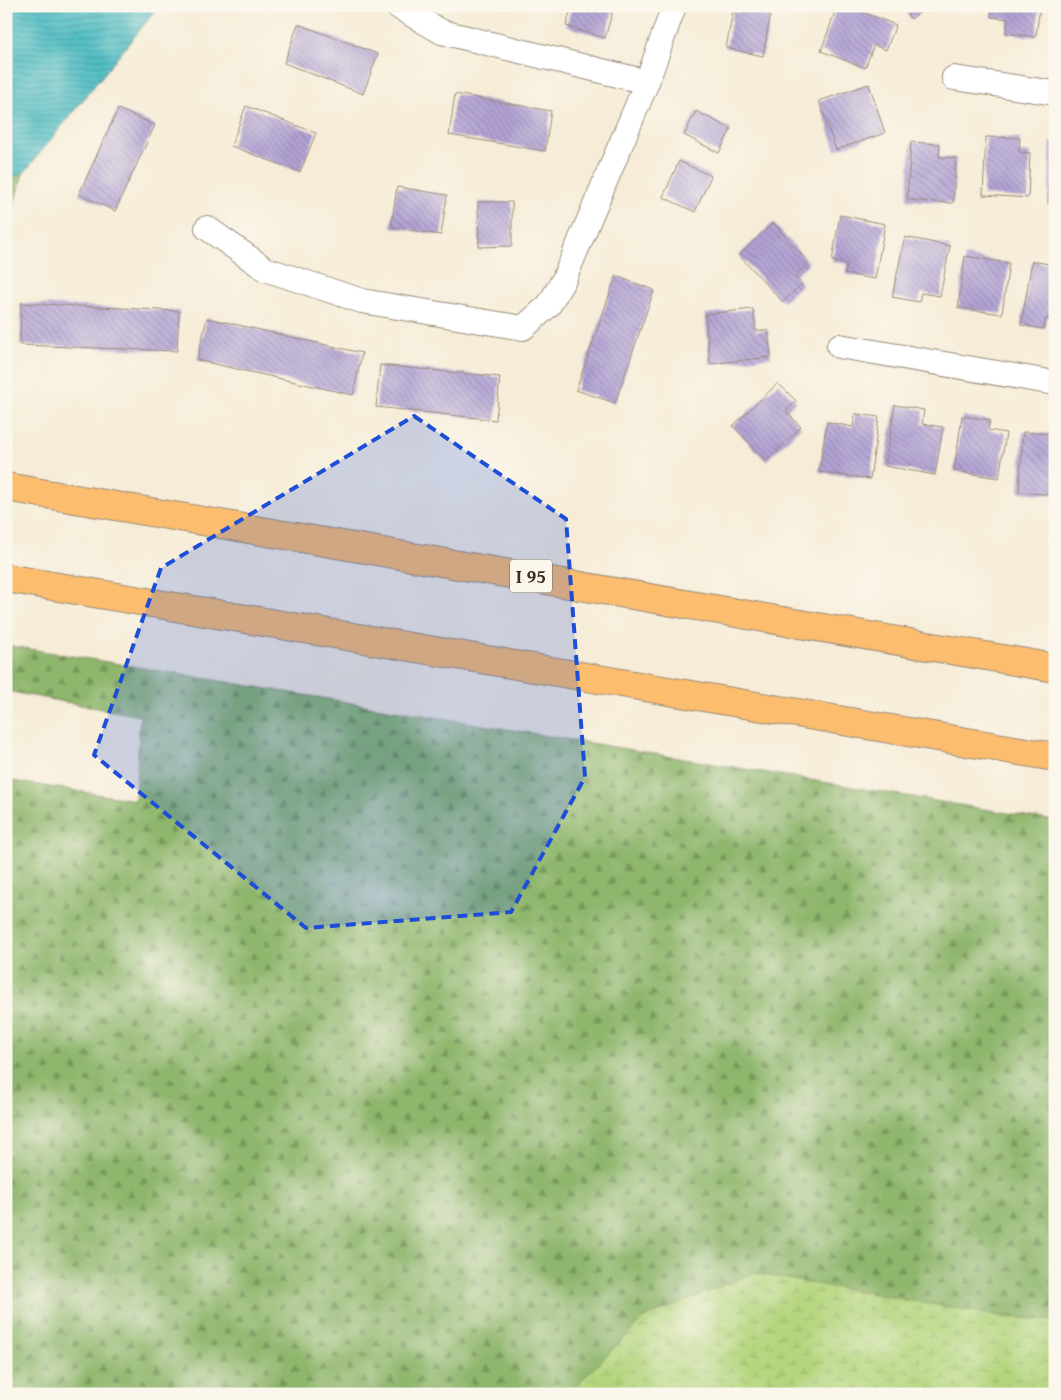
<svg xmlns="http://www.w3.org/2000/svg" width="1061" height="1400" viewBox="0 0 1061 1400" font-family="'Gentium Book Plus',serif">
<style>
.forest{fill:url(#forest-firs);stroke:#647045}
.wetland{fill:url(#wetland-marsh);stroke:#77804e}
.water{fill:url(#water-rules);stroke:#467472}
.building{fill:url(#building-back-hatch)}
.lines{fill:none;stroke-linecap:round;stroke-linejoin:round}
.minor-casing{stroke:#988b7a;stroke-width:26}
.highway-casing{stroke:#988b7a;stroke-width:30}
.minor{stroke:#fff;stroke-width:24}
.highway{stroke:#fcbd6e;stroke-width:28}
.marked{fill:#1d4ed8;fill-opacity:0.2;stroke:#1d4ed8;stroke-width:4;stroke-dasharray:10 6;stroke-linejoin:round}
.labels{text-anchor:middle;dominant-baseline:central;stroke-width:4;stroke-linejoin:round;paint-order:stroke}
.shield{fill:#fbf7ec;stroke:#75685c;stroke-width:1}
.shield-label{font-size:19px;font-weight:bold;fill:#3b2a1e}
</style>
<defs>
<pattern id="forest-firs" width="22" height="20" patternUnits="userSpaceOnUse" patternTransform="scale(1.25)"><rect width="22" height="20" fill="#8eb66c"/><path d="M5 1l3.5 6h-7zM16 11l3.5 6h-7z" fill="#759458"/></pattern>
<pattern id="wetland-marsh" width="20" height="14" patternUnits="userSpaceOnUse" patternTransform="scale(1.25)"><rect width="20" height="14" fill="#b3d57d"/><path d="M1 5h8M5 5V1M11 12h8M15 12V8" fill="none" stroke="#9bb76c"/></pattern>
<pattern id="water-rules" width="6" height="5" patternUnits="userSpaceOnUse" patternTransform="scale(1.25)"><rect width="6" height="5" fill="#50bec5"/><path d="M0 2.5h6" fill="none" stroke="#449b9f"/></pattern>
<pattern id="building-back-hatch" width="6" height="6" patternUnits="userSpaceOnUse" patternTransform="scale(1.25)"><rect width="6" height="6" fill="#b2a3d5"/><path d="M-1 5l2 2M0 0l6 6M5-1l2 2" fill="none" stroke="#9285ac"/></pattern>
</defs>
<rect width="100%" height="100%" fill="#fbf7ec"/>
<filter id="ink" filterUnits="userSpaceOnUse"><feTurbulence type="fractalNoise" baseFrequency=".02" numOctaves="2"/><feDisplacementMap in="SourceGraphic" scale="10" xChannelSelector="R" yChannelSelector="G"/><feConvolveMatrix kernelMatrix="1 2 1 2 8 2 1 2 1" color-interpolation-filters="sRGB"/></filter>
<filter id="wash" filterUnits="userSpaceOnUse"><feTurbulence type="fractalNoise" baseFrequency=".0096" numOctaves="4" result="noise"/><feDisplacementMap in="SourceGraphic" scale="20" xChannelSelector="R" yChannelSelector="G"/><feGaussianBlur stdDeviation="1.12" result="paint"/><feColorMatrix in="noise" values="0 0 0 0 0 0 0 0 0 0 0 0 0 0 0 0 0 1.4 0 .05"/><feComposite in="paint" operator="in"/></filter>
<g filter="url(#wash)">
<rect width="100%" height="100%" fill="#f6ecd7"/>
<path class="forest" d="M23,174L6,228V177Z
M6,645L1055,821V1321L1000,1316L644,1318L568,1394H6V780L135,800L140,716L6,691Z"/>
<path class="wetland" d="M753,1273L1000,1316L1055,1321V1394H568L644,1318Z"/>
<path class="water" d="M6,6H159L23,174L6,177Z"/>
<g id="blocks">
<path class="building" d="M572,6H614L605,38L566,26Z
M734,6H772L763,56L726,48Z
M837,6H847L896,25L886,50L874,45L865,68L821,51Z
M901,6H928L911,19Z
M992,6H1040L1036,37L1006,33L1008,19L991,17Z
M298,24L378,54L363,94L284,63Z
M869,84L885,133L836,150L819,101Z
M455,94L551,111L545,151L449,135Z
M246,106L316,133L300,172L231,146Z
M118,109L155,125L115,211L79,194Z
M696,111L731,129L719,153L684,135Z
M986,137L1020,138L1019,152L1030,153L1028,198L983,195Z
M911,142L940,144L939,157L956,158L953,203L907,200Z
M1051,142H1055V204H1048Z
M679,161L711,176L695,212L663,197Z
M397,187L447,195L441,235L391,227Z
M478,202H512V246L479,247Z
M840,215L885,224L875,279L845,274L847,264L832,261Z
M773,223L809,263L794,276L802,284L783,302L739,255Z
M905,237L950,246L940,296L921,293L919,302L892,297Z
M965,256L1009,263L1002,314L958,308Z
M1032,261L1055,265V319L1046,318L1044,329L1021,325Z
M616,276L654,290L615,403L576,390Z
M21,303L179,311L177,351L20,345Z
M753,309L756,331L768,330L771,357L710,364L705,314Z
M207,318L362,353L353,395L197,360Z
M380,365L500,377L496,420L376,407Z
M778,383L796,401L786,411L801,427L766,461L733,426Z
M895,405L924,410L922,424L943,427L935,475L885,466Z
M855,414L879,417L870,479L819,472L827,422L853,427Z
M962,416L990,420L988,430L1006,433L999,478L954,471Z
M1023,432L1055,434V495L1019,492Z"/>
</g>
</g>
<g filter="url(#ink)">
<use href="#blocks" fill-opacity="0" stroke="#988b7a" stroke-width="1"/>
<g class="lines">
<defs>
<path id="minor" d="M397,6L442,32L647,82
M954,78L1055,93
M207,228L265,269L362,301L523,328L549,305L564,279L647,82L674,6
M839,346L1055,383"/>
<path id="highway" d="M6,487L1055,668
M6,578L1055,757"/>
</defs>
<use href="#minor" class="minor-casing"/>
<use href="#highway" class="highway-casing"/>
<use href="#minor" class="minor"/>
<use href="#highway" class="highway"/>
</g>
</g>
<path class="marked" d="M414,416L566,519L585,777L511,912L306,928L94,755L161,568Z"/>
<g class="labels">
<rect class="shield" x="510" y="559.5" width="42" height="33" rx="4"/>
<g class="shield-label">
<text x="531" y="576">I 95</text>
</g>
</g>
<rect width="1061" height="1400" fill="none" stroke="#fbf7ec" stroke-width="25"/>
</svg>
